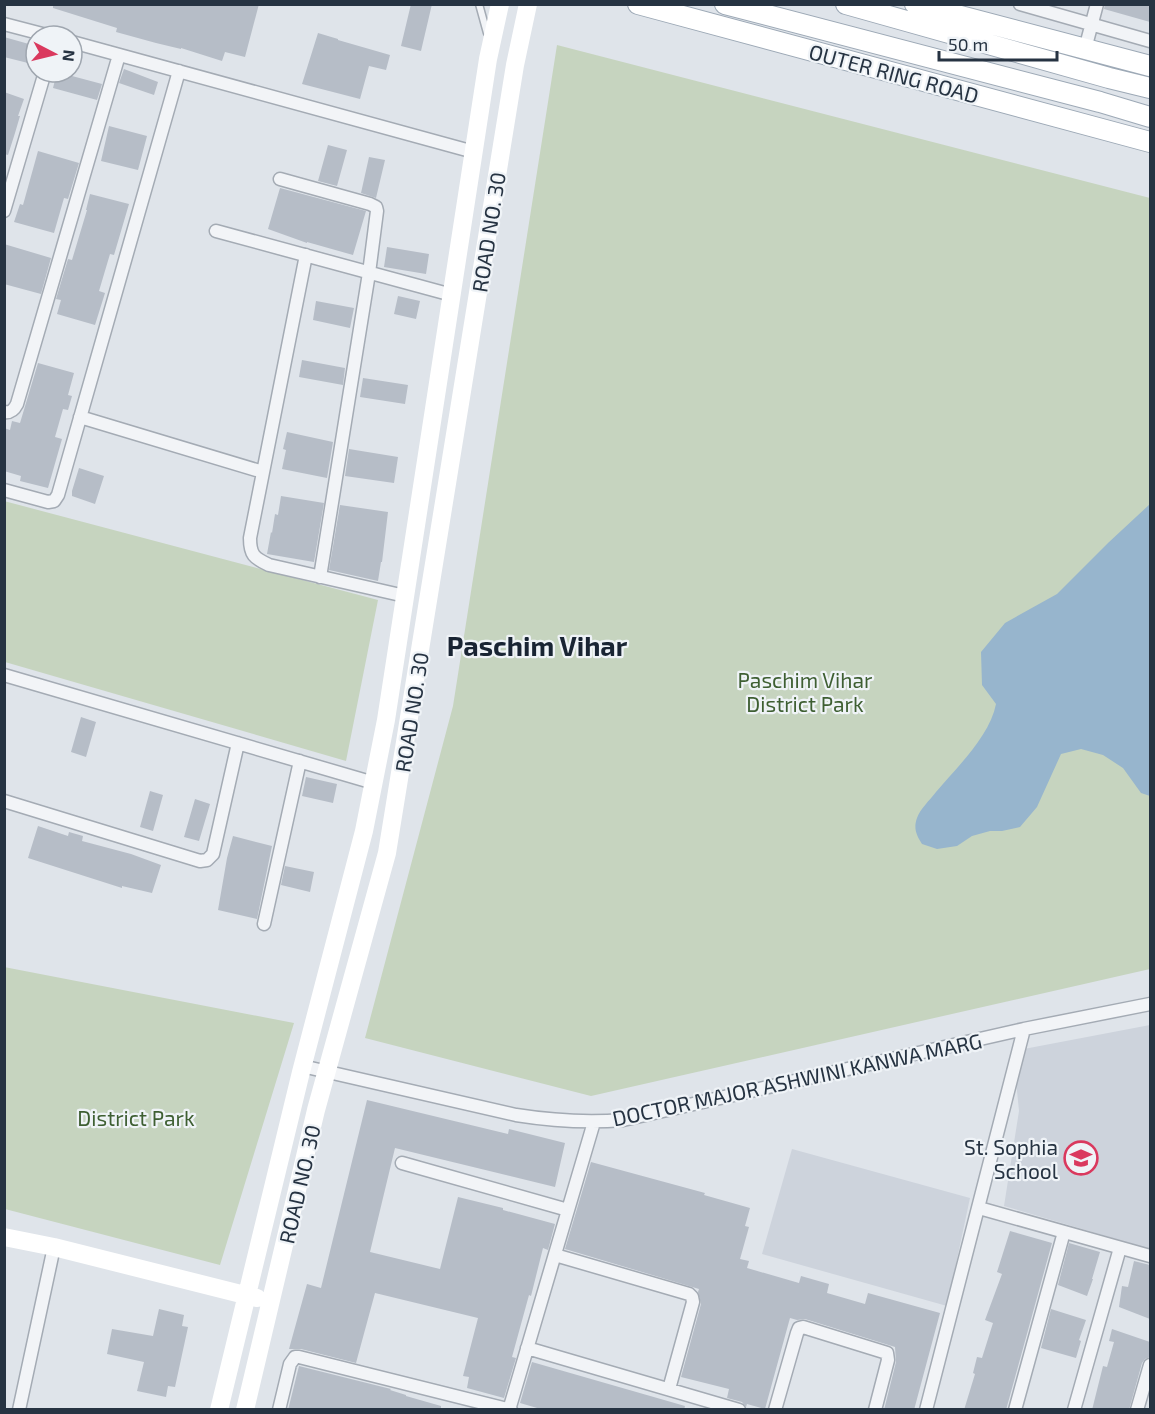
<svg xmlns="http://www.w3.org/2000/svg" width="1155" height="1414" viewBox="0 0 1155 1414" font-family="'Exo 2',sans-serif">
<style>
.built{fill:#cdd3dc}
.green{fill:#c6d4bf}
.water{fill:#97b5cd}
.building{fill:#b6bdc7}
.lines{fill:none;stroke-linecap:round;stroke-linejoin:round}
.lane-casing{stroke:#a4abb4;stroke-width:9}
.street-casing{stroke:#a4abb4;stroke-width:15}
.primary-casing{stroke:#9da9b6;stroke-width:22}
.lane{stroke:#f2f4f7;stroke-width:6}
.street{stroke:#f2f4f7;stroke-width:12}
.secondary{stroke:#fff;stroke-width:18}
.primary{stroke:#fff;stroke-width:20}
.labels{text-anchor:middle;dominant-baseline:central;stroke-width:4.5;stroke-linejoin:round;paint-order:stroke}
.street-label{font-size:21px;fill:#263342;stroke:#eff3f7}
.park-label{font-size:21px;fill:#3e5f32;stroke:#eff3f7}
.poi-label{font-size:21px;fill:#263342;stroke:#eff3f7;text-anchor:end}
.district-label{font-size:27px;font-weight:bold;fill:#192433;stroke:#eff3f7}
</style>
<rect width="100%" height="100%" fill="#dfe4ea"/>
<path class="built" d="M1150,1025V1249L1004,1206L1019,1111L1013,1051Z
M792,1149L970,1198L947,1306L762,1254Z"/>
<path class="green" d="M557,45L1150,198V969L591,1096L365,1038L453,706Z
M4,501L378,600L346,761L5,662Z
M4,967L294,1023L220,1265L5,1209Z"/>
<path class="water" d="M1150,504V796L1141,793L1123,768L1103,755L1081,749L1061,754L1037,807L1020,827L1002,831H990L972,836L957,846L937,849L922,844C917,836 913,829 917,818C920,809 930,800 936,792C957,767 990,736 996,704L982,685L981,652L1005,623L1057,594L1108,543Z"/>
<path class="building" d="M53,4H259L245,57L225,52L222,61L181,48V49L156,43L116,32L117,28L53,8Z
M411,4H432L421,51L401,46Z
M1105,4H1150V22L1104,9Z
M318,33L338,39V40L390,55L386,70L369,66L360,99L302,84Z
M4,37L36,46V65L4,57Z
M124,69L158,82L154,95L119,83Z
M57,72L102,84L97,100L53,88Z
M4,92L24,99L18,116H20L15,133L8,155L4,154Z
M109,126L147,136L138,170L101,161Z
M328,145L347,150L337,186L318,181Z
M38,151L79,163L68,199L64,198L54,233L14,222L20,204L23,205Z
M369,157L385,160L376,198L361,193Z
M280,188L366,211L353,255L307,242V243L268,229Z
M90,194L129,204L114,255L110,254L99,291L105,293L95,325L57,314L61,300L56,299L68,259L72,260L87,210H86Z
M4,244L51,258L41,294L4,284Z
M387,247L429,254L426,274L384,267Z
M398,296L420,301L416,319L394,314Z
M316,301L354,308L350,328L313,320Z
M302,360L345,368L343,385L299,377Z
M38,363L74,373L68,395L72,396L68,410L63,409L55,437L62,439L48,488L20,481L21,476L4,471V428L10,430L12,421L20,423Z
M363,378L408,385L405,404L360,397Z
M287,432L333,442L327,478L282,469L286,450L283,449Z
M349,449L398,457L394,483L345,476Z
M79,468L104,476L95,504L72,496V491Z
M281,496L324,503L314,562L267,554L271,532L272,533L275,514L278,515Z
M340,505L388,512L382,562H381L378,581L329,570Z
M81,717L96,722L86,757L71,752Z
M306,777L337,784L333,803L302,796Z
M150,791L163,795L153,831L140,827Z
M195,799L210,804L199,841L184,837Z
M38,826L68,836L69,832L83,836L82,841L131,854L161,865L152,893L122,886V888L28,858Z
M233,836L272,846L257,919L218,910L227,858Z
M285,866L314,872L310,892L281,885Z
M367,1100L508,1134L509,1129L565,1143L555,1187L395,1148L370,1252L440,1269L458,1197L503,1208V1210L555,1224L548,1250L543,1248L531,1296L529,1295L512,1357L516,1358L504,1398L467,1388L469,1377L463,1376L478,1318L375,1293L356,1363L301,1349H289L307,1284L321,1288Z
M591,1162L705,1193L704,1195L750,1208L745,1226L749,1227L740,1259L749,1261L747,1268L799,1283L801,1276L829,1284L827,1293L865,1304L868,1293L940,1313L914,1410H884L896,1362L895,1347L805,1319L797,1320L790,1318L765,1409L747,1404L746,1407L742,1402L727,1398L729,1389L681,1377L701,1304L698,1292L699,1289L565,1249Z
M1010,1231L1052,1243L1006,1410H964L975,1374L973,1373L977,1357L982,1358L993,1323L985,1320L1002,1274L997,1272Z
M1069,1243L1100,1252L1092,1279H1093L1087,1296L1058,1285Z
M1134,1261L1150,1265V1319L1119,1307L1122,1286L1128,1287Z
M159,1309L184,1315L182,1326L188,1327L175,1387L168,1386L166,1397L137,1391L144,1362L107,1354L112,1329L153,1336Z
M1051,1309L1086,1320L1079,1340L1081,1341L1076,1358L1041,1348Z
M1112,1329L1150,1342V1357L1145,1359L1142,1363L1129,1410H1092L1103,1366L1107,1367L1114,1342L1109,1341Z
M532,1362L685,1406L684,1410H544L520,1403Z
M299,1366L391,1389L390,1390L406,1395V1396L441,1406V1410H288Z"/>
<g class="lines">
<defs>
<path id="lane" d="M479,4L487,33"/>
<path id="street" d="M1020,4L1150,41
M4,24L50,36
M72,42L474,152
M1085,49L1097,4
M280,179L370,204L376,207L377,211L369,273L320,577
M4,211L45,72
M216,231L452,295
M306,255L250,538C250,555 254,558 269,565L405,596
M4,412C11,413 14,410 17,404L119,55
M80,417L263,472
M4,490L48,502L54,501L58,495L179,71
M4,675L374,783
M4,801L200,861L207,860L213,854L238,743
M264,924L300,761
M302,1066L516,1115C554,1121 585,1123 623,1120L1024,1029L1150,1004
M402,1163L568,1210
M979,1208L1150,1256
M555,1255L689,1294L692,1297L693,1302L669,1389
M527,1348L739,1410
M19,1410L54,1247
M279,1410L290,1364L295,1357H299L511,1410
M509,1410L594,1122
M775,1410L797,1333L799,1328L803,1327L887,1353L888,1360L875,1410
M926,1410L1024,1029
M1015,1410L1064,1232
M1074,1410L1120,1248
M1137,1410L1150,1365"/>
<path id="primary" d="M638,4L1150,142
M725,4L1100,102L1150,117
M846,4L1109,78L1150,88
M915,4L1150,66"/>
</defs>
<use href="#lane" class="lane-casing"/>
<use href="#street" class="street-casing"/>
<use href="#primary" class="primary-casing"/>
<use href="#lane" class="lane"/>
<use href="#street" class="street"/>
<path class="secondary" d="M4,1237L54,1247L257,1298
M219,1410L301,1072L364,831L386,720L488,59L500,4
M245,1410L316,1110L387,853L515,65L528,4"/>
<use href="#primary" class="primary"/>
</g>
<defs>
<symbol id="school-ring" viewBox="-11 -11 22 22"><circle r="9.5" fill="#eff3f7" stroke="#da395e" stroke-width="1.5"/><path d="M0-5L7-2L0 1L-7-2ZM-4 1L0 2.5L4 1V4Q0 6-4 4Z" fill="#da395e"/></symbol>
</defs>
<g fill-rule="evenodd">
<use href="#school-ring" x="1062" y="1139" width="38" height="38"/>
</g>
<g class="labels">
<g class="street-label">
<text transform="translate(894 73) rotate(15)">OUTER RING ROAD</text>
<text transform="translate(488 232) rotate(-81)">ROAD NO. 30</text>
<text transform="translate(411 712) rotate(-81)">ROAD NO. 30</text>
<text transform="translate(797 1079) rotate(-12)">DOCTOR MAJOR ASHWINI KANWA MARG</text>
<text transform="translate(299 1184) rotate(-77)">ROAD NO. 30</text>
</g>
<g class="park-label">
<text x="805" y="679">Paschim Vihar<tspan x="805" dy="24">District Park</tspan></text>
<text x="136" y="1117">District Park</text>
</g>
<g class="poi-label">
<text x="1058" y="1146">St. Sophia<tspan x="1058" dy="24">School</tspan></text>
</g>
<g class="district-label">
<text x="537" y="645">Paschim Vihar</text>
</g>
</g>
<rect width="1155" height="1414" fill="none" stroke="#263342" stroke-width="12"/>
<g transform="translate(54 54) rotate(97)"><circle r="28" fill="#eff3f7" stroke="#9fa6af" stroke-width="1.5"/>
<path d="M0-4.5L10 22L0 15L-10 22Z" fill="#da395e"/>
<text y="-9" font-size="16" font-weight="bold" text-anchor="middle" fill="#263342">N</text>
</g>
<path d="M939 51v9h118v-9" fill="none" stroke="#263342" stroke-width="3"/>
<text x="948" y="51" font-size="18" fill="#263342" stroke="#eff3f7" stroke-width="4.5" paint-order="stroke">50 m</text>
</svg>
